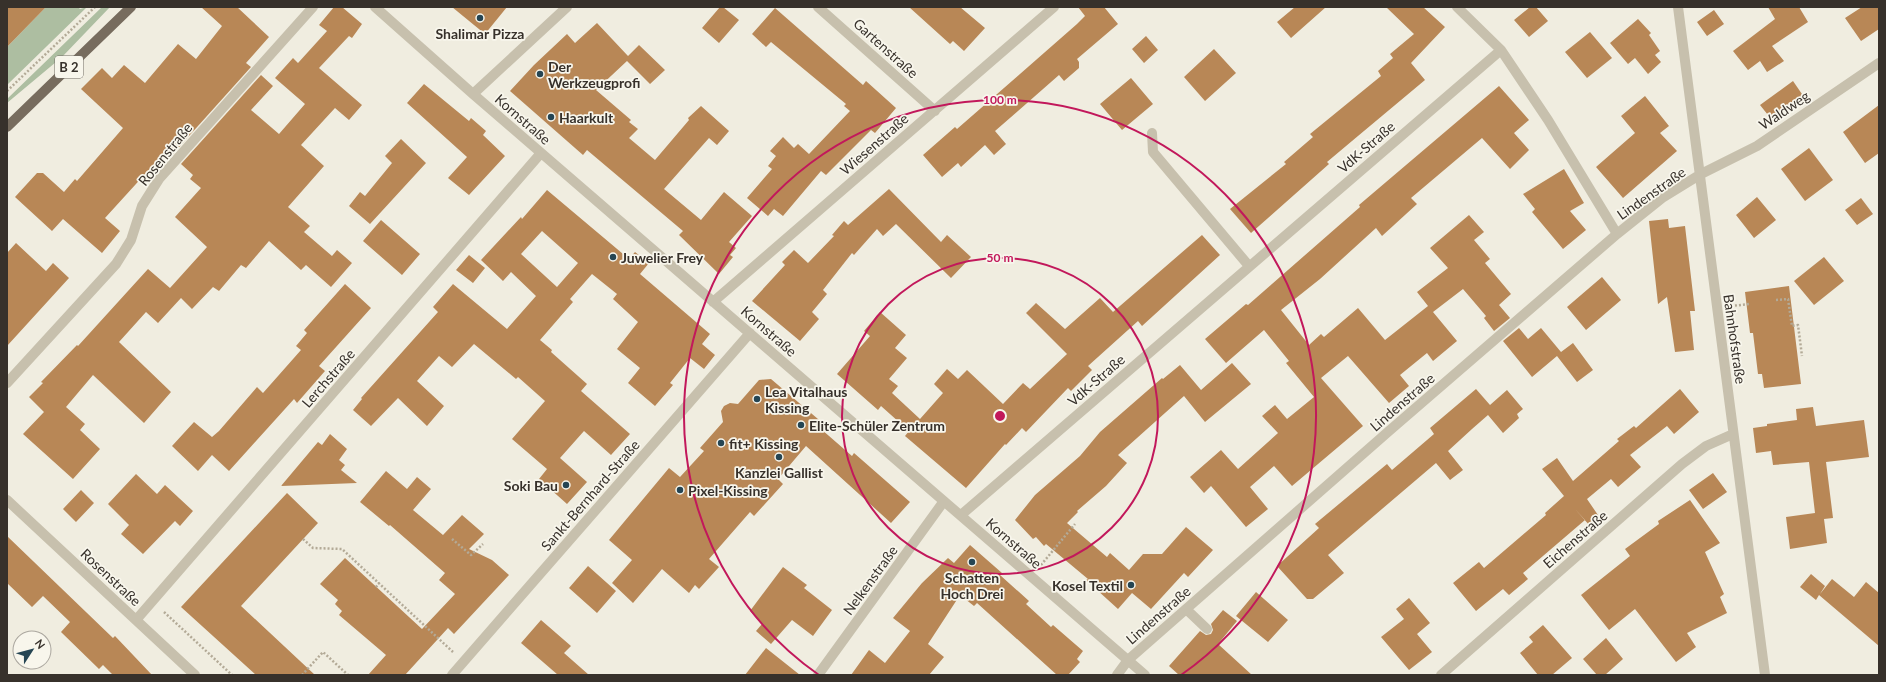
<svg xmlns="http://www.w3.org/2000/svg" width="1886" height="682" viewBox="0 0 1886 682" font-family="Lato,sans-serif">
<style>
.green{fill:#adbea1}
.building{fill:#b88756;fill-rule:evenodd}
.lines{fill:none;stroke-linecap:round;stroke-linejoin:round}
.path{stroke:#b3aa97;stroke-width:2.5;stroke-dasharray:2 2;stroke-linecap:butt}
.minor{stroke:#c7c0ad;stroke-width:10}
.major{stroke:#776c5e;stroke-width:10}
.ring{fill:none;stroke:#c2185b;stroke-width:2}
.poi-dot{fill:#254553;stroke:#f8f6ec;stroke-width:1.5}
.labels{text-anchor:middle;dominant-baseline:central;stroke-width:3.5;stroke-linejoin:round;paint-order:stroke}
.shield{fill:#f8f6ec;stroke:#716c65;stroke-width:1}
.shield-label{font-size:13px;font-weight:bold;fill:#37312b}
.poi-label{font-size:14px;font-weight:bold;fill:#37312b;stroke:#f8f6ec;text-anchor:start}
.street-label{font-size:14px;fill:#37312b;stroke:#f8f6ec}
.centre{fill:#c2185b;stroke:#f8f6ec;stroke-width:2}
.ring-label{font-size:12px;text-anchor:middle;font-weight:bold;fill:#c2185b;stroke:#f8f6ec;stroke-width:3.5;stroke-linejoin:round;paint-order:stroke}
</style>
<rect width="100%" height="100%" fill="#f0ede0"/>
<path class="green" d="M46,7H78L80,9L87,7L7,85V47Z
M102,7H110L62,57L7,103V99Z"/>
<path class="building" d="M7,7H46L7,47Z
M201,7H237L269,37L246,63L251,67L171,156L166,151L105,218L120,231L102,253L63,219L52,231L15,197L37,173H43L64,192L75,179L77,181L123,128L81,89L102,68L112,78L124,65L145,83L178,44L196,59L222,26Z
M334,7H342L362,24L352,38L349,36L319,68L362,105L349,120L335,108L301,145L324,166L288,207L310,226L304,232L332,256L337,250L352,263L331,287L306,265L301,270L269,241L246,268L241,265L219,291L213,287L192,309L181,298L158,323L146,312L119,342L171,392L144,423L93,375L66,407L85,424L80,430L100,449L73,479L23,434L44,412L29,397L43,383L41,382L77,345L78,346L148,269L170,288L207,247L175,217L201,188L190,179L193,175L181,164L261,75L273,86L251,110L279,134L305,104L275,78L293,58L298,63L327,31L319,25Z
M452,7H507L485,34Z
M720,7H723L739,20L719,43L702,28Z
M909,7H960L985,28L964,51L953,41L950,44Z
M1078,7H1104L1118,24L1077,59L1079,62V68L1064,81L1059,75L995,131L1006,144L994,155L985,145L961,167L958,163L942,177L923,155L955,127L957,129L1077,24L1085,16Z
M1295,7H1326L1291,38L1277,22Z
M1386,7H1423L1445,27L1411,63L1425,80L1352,141L1327,162L1329,164L1251,233L1230,209L1286,164L1284,162L1313,137L1310,134L1381,76L1378,71L1393,58L1390,54L1414,34Z
M1530,7H1536L1548,21L1529,37L1514,20Z
M1768,7H1799L1808,22L1772,46L1784,61L1767,72L1760,61L1748,70L1733,51L1775,19Z
M1862,7H1879V29L1861,41L1845,18Z
M775,8L863,85L866,81L896,108L875,133L871,130L826,175L821,171L783,216L774,209L768,216L747,198L772,169L768,166L776,156L770,151L783,137L794,148L798,144L809,154L850,111L844,106L846,104L771,42L766,47L752,34Z
M1714,10L1724,24L1707,36L1697,22Z
M1638,19L1651,33L1649,35L1660,51L1655,55L1661,62L1648,74L1635,58L1628,64L1610,43Z
M597,23L628,56L639,45L665,70L650,84L627,61L596,90L631,120L629,122L638,129L629,138L655,160L689,120L688,118L701,106L729,131L717,145L709,138L664,189L701,220L724,192L752,216L729,242L736,248L730,255L733,257L719,274L679,235L683,231L587,150L583,155L510,91L534,65L567,34L575,43Z
M1590,32L1612,58L1587,78L1565,52Z
M1146,36L1158,50L1144,63L1132,49Z
M1214,49L1236,73L1205,101L1184,77Z
M1131,78L1153,104L1122,130L1100,104Z
M1793,81L1804,97L1772,120L1760,105Z
M424,84L469,121L471,118L486,131L483,135L505,156L469,195L448,178L467,157L407,103Z
M1499,86L1529,120L1514,133L1529,150L1510,169L1482,138L1411,198L1417,204L1382,236L1376,228L1320,279L1281,310L1309,345L1321,334L1324,337L1358,308L1385,340L1428,306L1417,292L1448,268L1430,248L1469,215L1484,232L1474,240L1490,259L1485,263L1511,294L1499,305L1510,318L1494,331L1484,318L1486,316L1463,289L1433,312L1457,341L1433,361L1427,353L1400,375L1409,386L1389,403L1348,356L1321,378L1363,426L1292,486L1274,466L1250,487L1268,509L1246,527L1211,486L1204,493L1190,477L1221,450L1238,469L1278,433L1262,416L1275,405L1287,419L1314,397L1286,363L1289,361L1264,330L1226,363L1205,339L1246,304L1248,305L1360,207L1359,205Z
M1645,96L1669,126L1660,133L1677,151L1623,198L1596,167L1635,133L1621,116Z
M1879,105V153L1865,163L1843,132Z
M401,139L426,163L370,224L349,206L360,192L365,196L392,163L385,156Z
M1809,148L1833,180L1805,201L1781,169Z
M1564,169L1584,203L1570,211L1586,230L1563,249L1532,212L1535,209L1523,194Z
M889,189L941,242L947,235L971,257L951,278L896,224L883,236L877,229L854,255L852,253L823,290L827,294L812,312L819,319L800,341L752,301L785,265L782,262L794,250L808,263L834,236L832,235L844,221L848,225Z
M547,190L629,259L635,252L649,263L640,274L710,334L702,344L715,355L704,369L690,358L670,383L673,385L655,406L628,383L640,368L617,349L638,322L613,299L617,294L592,274L570,299L573,302L540,340L552,350L551,352L587,384L581,391L630,434L611,455L584,431L560,458L587,482L567,504L539,479L547,469L512,439L545,401L518,377L516,379L474,344L452,367L439,356L417,381L444,406L427,426L398,398L371,426L353,410L362,399L361,398L438,312L433,307L453,284L507,329L536,296L511,272L503,281L481,260L521,217L522,219ZM542,231L578,263L557,287L521,254Z
M1757,197L1776,220L1754,238L1736,215Z
M1861,198L1873,214L1857,225L1845,210Z
M1668,219L1669,228L1685,226L1695,311H1690L1694,350L1675,352L1667,297L1658,304L1649,221Z
M381,220L420,254L402,275L363,241Z
M1202,235L1220,255L1142,326L1138,321L1088,366L1092,370L1071,391L1068,388L1026,432L1022,428L1006,445L1005,444L966,488L905,436L909,431L881,406L878,410L837,374L870,336L864,331L880,312L906,335L895,348L907,358L889,379L898,386L892,393L920,419L943,393L934,384L947,369L958,379L967,370L1003,404L1023,383L1030,389L1067,354L1026,313L1036,303L1065,329L1100,298L1113,312Z
M16,243L46,271L53,263L69,278L7,346V253Z
M469,255L485,268L473,283L456,270Z
M1824,257L1844,281L1814,305L1794,281Z
M1602,277L1621,300L1586,330L1567,307Z
M345,284L371,308L319,366L325,371L297,403L294,399L229,471L212,455L198,471L172,446L194,422L212,437L219,431L257,387L263,393L301,350L296,346L307,333L304,330Z
M1789,286L1801,384L1764,388L1762,374H1758L1753,333H1750L1745,292Z
M1519,328L1528,339L1541,328L1561,352L1573,343L1593,370L1577,382L1557,356L1532,377L1503,341Z
M1232,363L1251,384L1205,422L1184,396L1118,455L1127,463L1106,486L1077,511L1078,512L1067,523L1107,557L1110,553L1129,570L1143,554H1162L1186,527L1213,550L1188,577L1184,573L1151,609L1132,593L1118,609L1086,580L1088,579L1046,544L1044,546L1036,537L1033,539L1015,520L1035,495L1080,456L1100,432L1162,378L1163,379L1180,365L1201,390Z
M771,379L825,425L821,429L852,456L854,453L910,502L891,523L806,446L778,479L783,484L754,516L750,512L709,559L719,567L699,589L695,585L689,593L662,569L633,603L612,583L632,560L609,540L669,468L680,477L704,451L700,448L723,422L721,411L724,406L730,403L738,404L759,380Z
M1476,389L1490,405L1507,390L1523,409L1517,414L1519,418L1503,433L1488,415L1472,429L1448,451L1463,470L1450,480L1436,463L1328,555L1344,573L1313,599H1307L1277,566L1319,528L1315,524L1387,464L1392,470L1434,434L1430,428Z
M1680,389L1699,412L1674,434L1667,426L1630,455L1641,467L1618,487L1611,479L1587,499L1600,518L1590,526L1575,509L1585,520L1523,573L1528,579L1509,595L1503,589L1476,611L1453,583L1479,562L1484,568L1546,515L1545,513L1564,496L1542,469L1557,458L1573,481L1619,441L1617,439L1634,426L1636,428Z
M1813,407L1816,426L1864,420L1869,457L1826,462L1833,518L1824,519L1827,543L1790,549L1786,517L1815,513L1809,462L1773,465L1771,451L1756,453L1753,428L1767,426V424L1797,420L1796,409Z
M330,434L347,449L339,460L345,465L341,470L357,483L281,486L318,442L322,445Z
M386,471L407,489L417,477L431,489L413,510L443,535L462,515L484,534L469,549L492,560L509,575L454,634L448,628L405,675H368L386,655L339,615L342,611L335,604L338,600L320,584L345,558L422,629L455,594L439,580L445,573L390,525L389,526L360,502Z
M1713,473L1727,492L1703,509L1689,490Z
M136,474L157,494L165,485L193,511L180,526L175,521L143,554L121,534L129,525L108,504Z
M81,490L94,503L76,522L63,509Z
M287,493L318,523L241,606L315,675H256L181,607Z
M1690,500L1720,543L1705,552L1724,594L1720,597L1727,613L1687,633L1696,647L1676,662L1635,609L1609,630L1581,595L1630,556L1625,549L1659,524L1658,521Z
M7,536L113,638L115,636L152,675H113L103,665L99,669L61,632L70,622L43,596L32,607L7,583Z
M970,545L1002,573L1000,575L1029,601L1026,604L1051,627L1053,625L1083,651L1077,659L1080,662L1068,675H1057L977,603L974,606L960,595L928,644L944,657L929,675H851L869,650L885,663L910,631L893,618L922,583L948,558L954,563Z
M588,566L616,591L597,613L569,588Z
M783,567L807,585L804,588L832,610L813,636L792,620L771,644L756,631L762,624L750,611Z
M1811,574L1825,586L1820,594L1832,579L1854,597L1866,582L1879,593V646L1819,595L1816,600L1800,587Z
M1256,592L1288,620L1268,642L1236,616Z
M1409,598L1430,623L1417,634L1432,652L1409,670L1381,637L1404,619L1396,609Z
M1223,610L1237,621L1218,644L1252,675H1179L1169,666L1200,631L1206,635L1211,634L1213,630L1211,624Z
M541,620L571,646L564,653L589,675H558L521,643Z
M1543,625L1572,658L1552,675H1538L1520,653L1533,642L1529,637Z
M1606,638L1623,659L1605,675H1597L1583,659Z
M766,648L800,675H745Z"/>
<g class="lines">
<path class="path" d="M7,91L95,7
M1776,300L1788,299L1792,326L1798,325L1802,356
M1731,306L1750,304
M303,539L313,548L342,549L453,652
M452,539L471,555L483,544
M1041,565L1075,524
M376,587L379,583
M164,612L232,675
M302,675L323,652L348,675"/>
<path class="minor" d="M375,7L473,94L1145,675
M818,7L935,111
M1457,7L1501,50L1548,120L1617,234
M1678,7L1765,675
M473,94L567,7
M1152,133L1153,152L1249,266
M713,302L1054,7
M7,383L116,264L131,240L142,206L159,179L313,7
M7,500L195,675
M961,515L1501,50
M1186,609L1207,629
M136,620L541,153
M452,675L750,333
M818,675L944,501
M1117,675L1128,660L1389,431L1617,234L1662,198L1701,174L1757,146L1879,63
M1441,675L1682,464L1706,446L1733,434"/>
<path class="major" d="M7,127L131,7"/>
</g>
<g class="ring">
<circle cx="1000" cy="416" r="158"/>
<path d="M819 675A316 316 0 1 1 1181 675"/>
</g>
<g class="poi-dot">
<circle cx="480" cy="18" r="4"/>
<circle cx="540" cy="74" r="4"/>
<circle cx="551" cy="117" r="4"/>
<circle cx="613" cy="257" r="4"/>
<circle cx="757" cy="399" r="4"/>
<circle cx="801" cy="425" r="4"/>
<circle cx="721" cy="443" r="4"/>
<circle cx="779" cy="457" r="4"/>
<circle cx="566" cy="485" r="4"/>
<circle cx="680" cy="490" r="4"/>
<circle cx="972" cy="562" r="4"/>
<circle cx="1131" cy="585" r="4"/>
</g>
<g class="labels">
<rect class="shield" x="55" y="56" width="28" height="22" rx="3"/>
<g class="shield-label">
<text x="69" y="67">B 2</text>
</g>
<g class="poi-label">
<text x="480" y="33" text-anchor="middle">Shalimar Pizza</text>
<text x="548" y="66">Der<tspan x="548" dy="16">Werkzeugprofi</tspan></text>
<text x="559" y="117">Haarkult</text>
<text x="621" y="257">Juwelier Frey</text>
<text x="765" y="391">Lea Vitalhaus<tspan x="765" dy="16">Kissing</tspan></text>
<text x="809" y="425">Elite-Schüler Zentrum</text>
<text x="729" y="443">fit+ Kissing</text>
<text x="779" y="472" text-anchor="middle">Kanzlei Gallist</text>
<text x="558" y="485" text-anchor="end">Soki Bau</text>
<text x="688" y="490">Pixel-Kissing</text>
<text x="972" y="577" text-anchor="middle">Schatten<tspan x="972" dy="16">Hoch Drei</tspan></text>
<text x="1123" y="585" text-anchor="end">Kosel Textil</text>
</g>
<g class="street-label">
<text transform="translate(886 48) rotate(42)">Gartenstraße</text>
<text transform="translate(1784 110) rotate(-34)">Waldweg</text>
<text transform="translate(523 119) rotate(41)">Kornstraße</text>
<text transform="translate(874 144) rotate(-41)">Wiesenstraße</text>
<text transform="translate(1366 147) rotate(-41)">VdK-Straße</text>
<text transform="translate(165 154) rotate(-51)">Rosenstraße</text>
<text transform="translate(1651 193) rotate(-35)">Lindenstraße</text>
<text transform="translate(769 331) rotate(41)">Kornstraße</text>
<text transform="translate(1735 339) rotate(82)">Bahnhofstraße</text>
<text transform="translate(328 378) rotate(-49)">Lerchstraße</text>
<text transform="translate(1096 380) rotate(-41)">VdK-Straße</text>
<text transform="translate(1402 402) rotate(-41)">Lindenstraße</text>
<text transform="translate(590 495) rotate(-49)">Sankt-Bernhard-Straße</text>
<text transform="translate(1575 539) rotate(-41)">Eichenstraße</text>
<text transform="translate(1014 543) rotate(41)">Kornstraße</text>
<text transform="translate(111 577) rotate(43)">Rosenstraße</text>
<text transform="translate(870 580) rotate(-54)">Nelkenstraße</text>
<text transform="translate(1158 615) rotate(-41)">Lindenstraße</text>
</g>
</g>
<circle cx="1000" cy="416" r="6" class="centre"/>
<g class="ring-label">
<text x="1000" y="104">100 m</text>
<text x="1000" y="262">50 m</text>
</g>
<rect width="1886" height="682" fill="none" stroke="#37312b" stroke-width="16"/>
<g transform="translate(32 650) rotate(54)"><circle r="19" fill="#f8f6ec" stroke="#aba79f"/>
<path d="M0-3L7 15L0 10L-7 15Z" fill="#254553"/>
<text y="-6" font-size="11" font-weight="bold" text-anchor="middle" fill="#37312b">N</text>
</g>
</svg>
